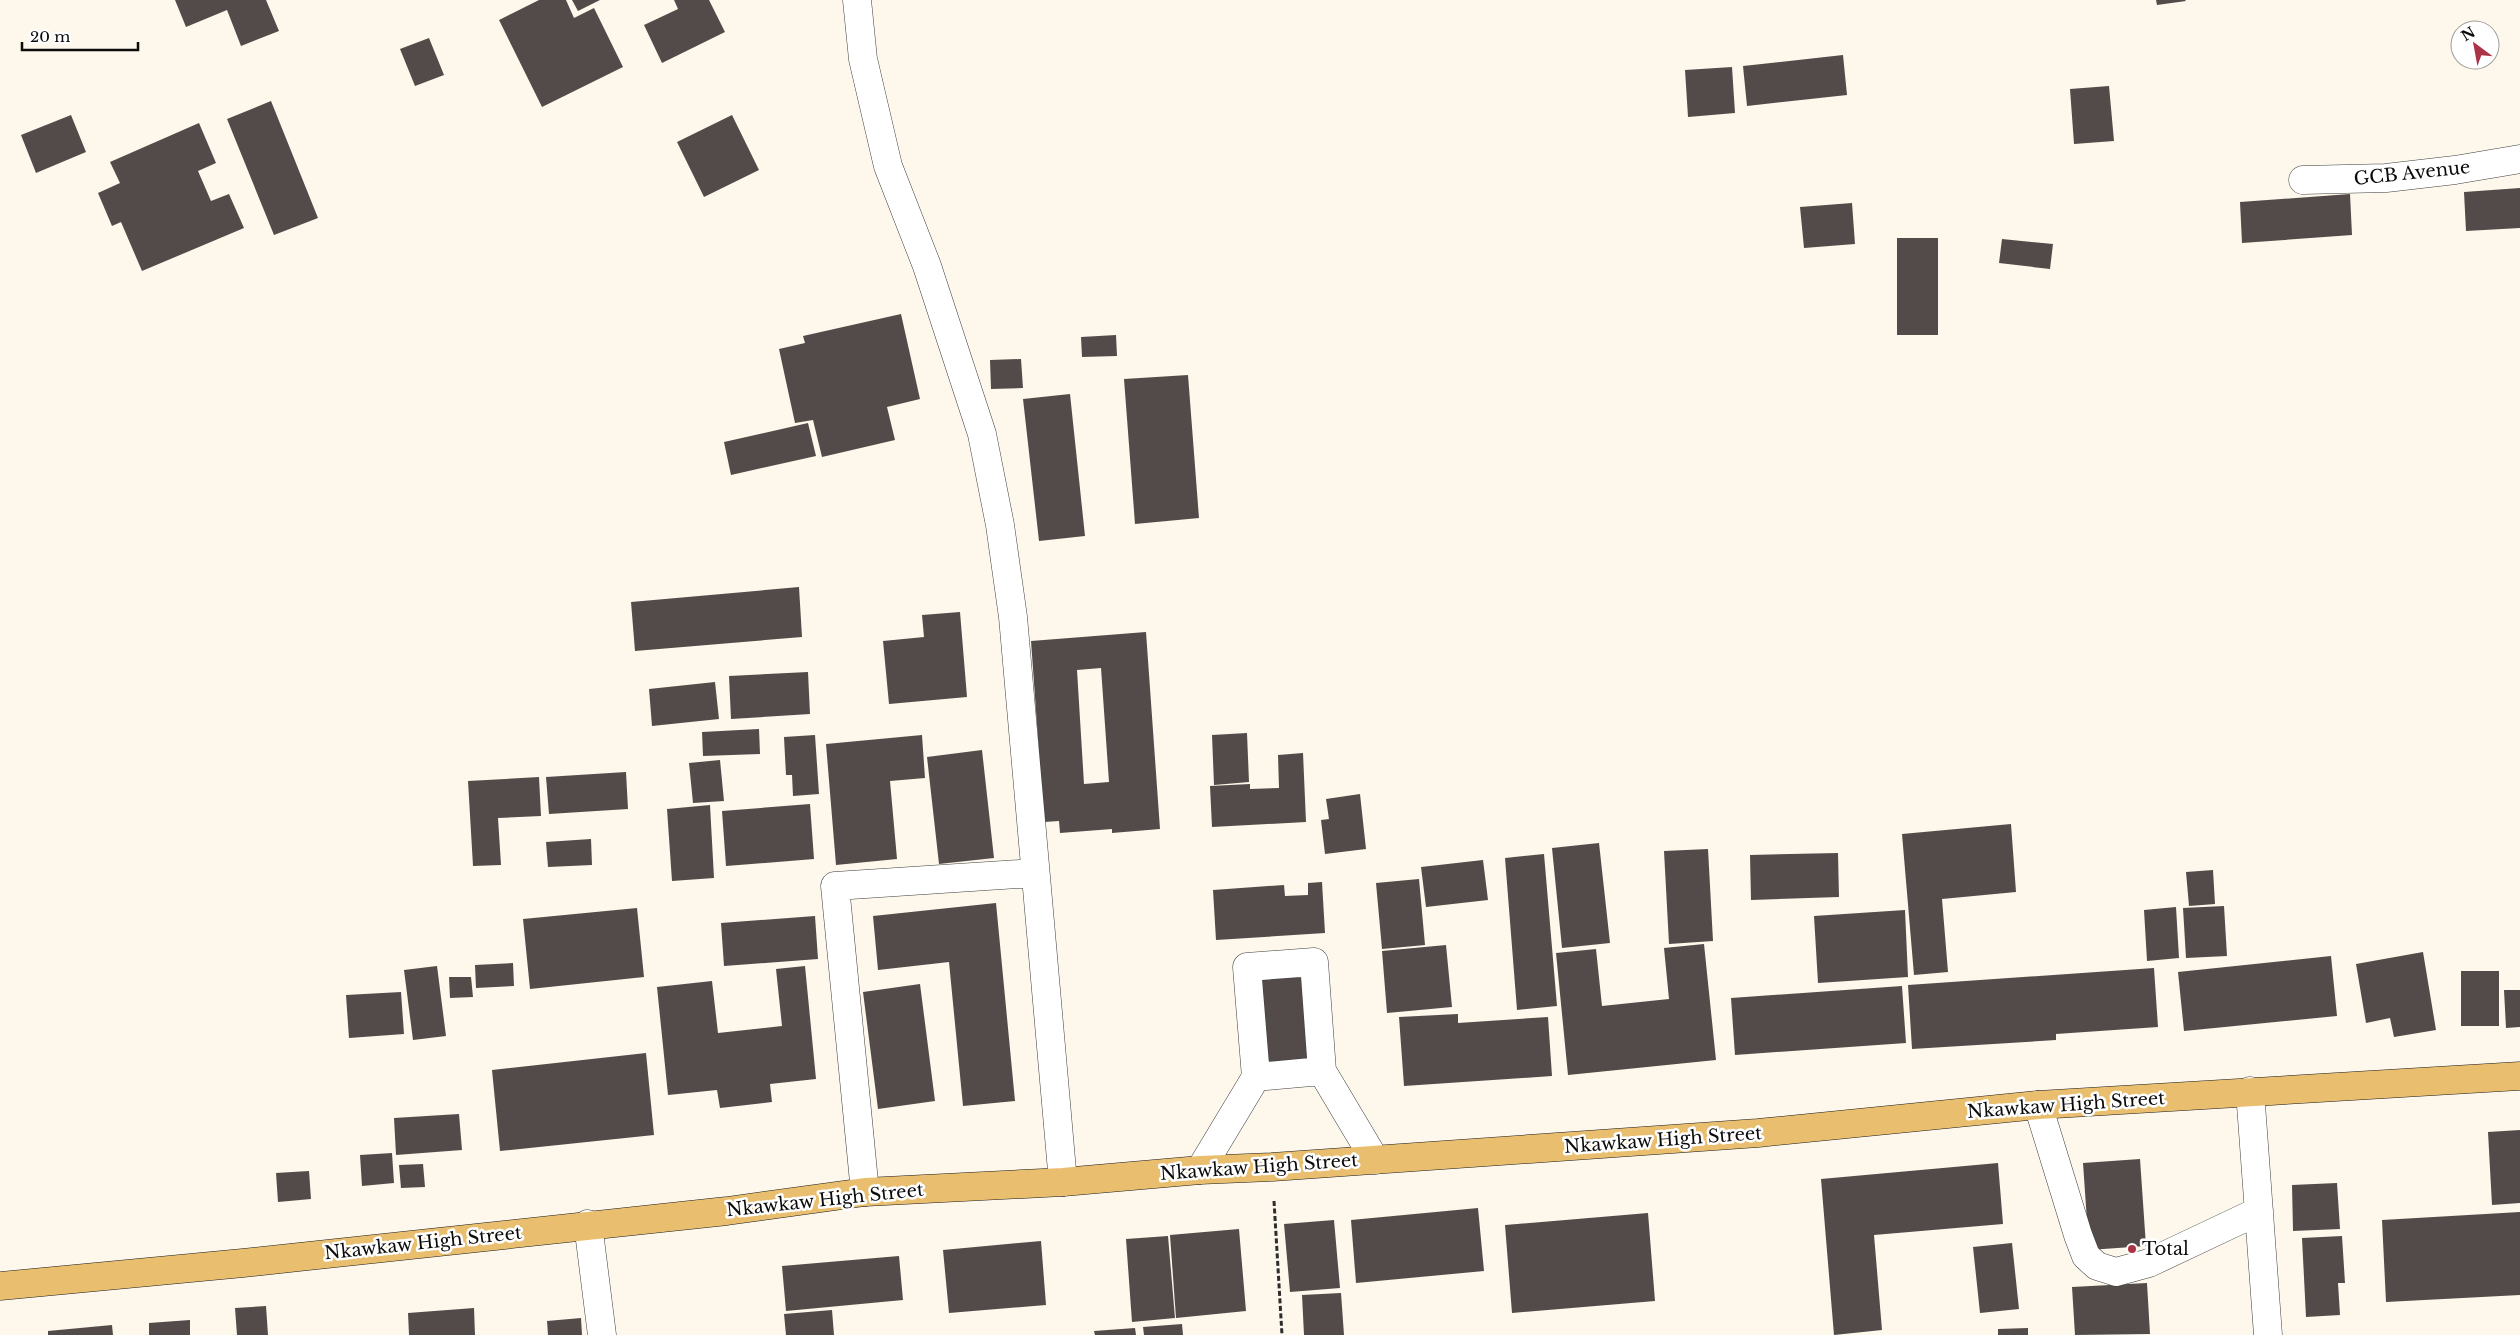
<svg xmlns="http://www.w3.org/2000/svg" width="2520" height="1335" viewBox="0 0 2520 1335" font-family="'Libre Baskerville',serif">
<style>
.building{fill:#524b49;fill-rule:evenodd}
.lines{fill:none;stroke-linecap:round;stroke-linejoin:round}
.minor-casing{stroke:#3e3e3e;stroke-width:29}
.major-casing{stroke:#1c1c1c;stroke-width:29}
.path{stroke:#2d2d2d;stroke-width:3;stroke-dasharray:5 2.5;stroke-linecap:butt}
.minor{stroke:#fff;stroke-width:28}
.major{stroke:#e9bf6f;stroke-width:28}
.poi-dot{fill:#ab3345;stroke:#fff;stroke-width:2}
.labels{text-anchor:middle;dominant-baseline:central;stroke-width:5;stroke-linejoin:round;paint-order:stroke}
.street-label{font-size:18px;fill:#0b0b0b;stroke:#fff}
.poi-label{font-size:18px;fill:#0b0b0b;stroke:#fff;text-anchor:start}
</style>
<rect width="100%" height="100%" fill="#fdf8eb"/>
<path class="building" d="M175,0H266L279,31L241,46L227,10L186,27Z
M539,0H566L574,18L594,8L623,67L542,107L499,20Z
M572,0H600L578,11Z
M674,0H709L725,32L662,63L644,25L678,9Z
M2156,0H2185L2186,1L2157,5Z
M429,38L444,75L415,86L400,49Z
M1843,55L1847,95L1747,106L1743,66Z
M1732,67L1735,113L1688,117L1685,70Z
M2109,86L2114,141L2074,144L2070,89Z
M271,101L318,218L274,235L227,119Z
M71,115L86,152L36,173L21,135Z
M732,115L759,170L704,197L677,142Z
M199,123L216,163L198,171L211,201L229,194L244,228L142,271L121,222L112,226L98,193L120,183L110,162Z
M2520,188V228L2466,231L2464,192Z
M2350,194L2352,235L2242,243L2240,202Z
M1852,203L1855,244L1804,248L1800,207Z
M1897,238H1938V335H1897Z
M2002,239L2053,244L2050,269L1999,263Z
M901,314L920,399L887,407L895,440L822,457L813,420L795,423L779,349L805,343L803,336Z
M1116,335L1117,356L1082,357L1081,337Z
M1021,359L1023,388L991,389L990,360Z
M1188,375L1199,518L1135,524L1124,379Z
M1070,394L1085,536L1039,541L1023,399Z
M808,423L816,456L731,475L724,442Z
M799,587L802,637L635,651L631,602Z
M960,612L967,697L889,704L883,641L924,637L922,615Z
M1146,632L1160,829L1112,833V829L1060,833L1059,821L1044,822L1031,641ZM1101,668L1109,782L1084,784L1077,670Z
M808,672L810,714L731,719L729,676Z
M715,682L719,719L652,726L649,689Z
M759,729L760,754L703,756L702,732Z
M1247,733L1249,782L1214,785L1212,735Z
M815,735L819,794L793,796L792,775H786L784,737Z
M922,735L925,778L890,781L897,859L836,865L826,744Z
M982,750L994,858L939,864L927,757Z
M1303,753L1306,822L1212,827L1210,786L1250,784V789L1279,788L1278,755Z
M720,760L724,801L693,803L689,763Z
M626,772L628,809L549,814L546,777Z
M539,777L541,816L498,818L501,865L473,866L468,781Z
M1360,794L1366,849L1325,854L1321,820L1329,819L1326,799Z
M810,804L814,859L726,866L722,811Z
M710,805L714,878L672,881L667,809Z
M2011,824L2016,892L1942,899L1948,972L1914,975L1902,834Z
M591,839L592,865L548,867L546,842Z
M1599,843L1610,943L1562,948L1552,848Z
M1708,849L1713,941L1669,944L1664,851Z
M1838,853L1839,897L1751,900L1750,855Z
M1544,854L1557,1006L1517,1010L1505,858Z
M1483,860L1488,900L1426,907L1421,867Z
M2213,870L2215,904L2189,906L2186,872Z
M1419,879L1425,945L1382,949L1376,883Z
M1322,882L1325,933L1216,940L1213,890L1284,885L1285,896L1308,895V883Z
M996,903L1015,1101L963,1106L949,962L878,970L873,916Z
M2224,906L2227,956L2186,958L2183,908Z
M2176,907L2179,958L2147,961L2144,910Z
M637,908L644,977L530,989L523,919Z
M1905,910L1908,977L1818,983L1814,916Z
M815,916L818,959L724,966L721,923Z
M1704,944L1716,1060L1568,1075L1556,953L1596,949L1602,1006L1669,999L1664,948Z
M1446,945L1452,1007L1387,1013L1382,951Z
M2423,952L2436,1030L2394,1037L2390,1018L2366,1023L2356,964Z
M2331,956L2337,1016L2184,1031L2178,972Z
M513,963L514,986L476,988L475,965Z
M437,966L446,1036L413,1040L404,970Z
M805,966L816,1079L770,1084L772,1102L720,1108L717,1090L668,1095L657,987L712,981L718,1033L782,1026L776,969Z
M1306,967L1314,1061L1265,1065L1257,971Z
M2154,968L2158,1027L2056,1034V1040L1912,1049L1908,985Z
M2461,971H2499V1026H2461Z
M449,977H471L473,997L450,998Z
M920,984L935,1101L878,1109L863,992Z
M1902,986L1906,1043L1735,1055L1731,998Z
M2504,990H2520V1027L2506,1028Z
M401,992L404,1034L349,1038L346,995Z
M1458,1014V1023L1548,1017L1552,1076L1404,1086L1399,1017Z
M646,1053L654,1135L500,1151L492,1070Z
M459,1114L462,1150L396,1155L394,1118Z
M2520,1130V1203L2492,1205L2488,1132Z
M392,1153L394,1183L362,1186L360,1155Z
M2140,1159L2146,1246L2089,1250L2083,1163Z
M1998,1163L2003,1224L1874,1235L1882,1330L1834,1335L1821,1179Z
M423,1164L425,1187L401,1188L399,1165Z
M309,1171L311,1199L278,1202L276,1173Z
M2337,1183L2340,1229L2293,1231L2292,1185Z
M1478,1208L1484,1271L1356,1283L1351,1220Z
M2520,1212V1295L2386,1302L2382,1220Z
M1648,1213L1655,1301L1512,1313L1505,1225Z
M1334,1220L1340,1288L1290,1292L1284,1224Z
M1239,1229L1246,1311L1176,1318L1170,1235Z
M1168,1236L1175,1318L1132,1322L1126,1239Z
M2342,1236L2345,1283H2338L2340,1315L2306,1317L2302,1238Z
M1041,1241L1046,1305L949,1313L943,1250Z
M2012,1243L2019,1309L1980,1313L1973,1247Z
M899,1256L903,1300L786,1311L782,1266Z
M2147,1283L2150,1334L2075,1335L2072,1287Z
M1341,1293L1344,1335H1304L1302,1295Z
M266,1306L268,1335H237L235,1308Z
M474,1308L475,1335H409L408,1313Z
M832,1310L834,1335H786L784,1314Z
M581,1318L582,1335H548L547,1321Z
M190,1320V1335H149V1323Z
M1182,1324L1183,1335H1144L1143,1327Z
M112,1325L113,1335H48V1331Z
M1135,1328L1136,1335H1095L1094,1331Z
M2028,1328V1335H1998V1329Z"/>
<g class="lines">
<defs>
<path id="minor" d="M857,0L863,59L888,166L927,266L982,434L1000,525L1013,617L1063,1182
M2303,180L2386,178L2455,170L2520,159
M1256,1077L1322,1071
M2250,1091L2268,1335
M2038,1105L2078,1235L2086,1256L2097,1266L2116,1272L2149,1263L2259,1211
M1200,1170L1256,1077L1247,967L1314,962L1322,1071L1375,1160
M865,1192L835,886L1034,873
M588,1224L602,1335"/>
<path id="major" d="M0,1286L243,1263L727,1211L865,1192L1063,1182L1200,1170L1272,1167L1758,1133L2038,1105L2520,1076"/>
</defs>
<use href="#minor" class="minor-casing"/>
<use href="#major" class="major-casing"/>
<path class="path" d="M1274,1201L1282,1335"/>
<use href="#minor" class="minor"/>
<use href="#major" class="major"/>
</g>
<circle class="poi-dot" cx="2132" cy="1249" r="5"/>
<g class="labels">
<g class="street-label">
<text transform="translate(2412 173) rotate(-6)">GCB Avenue</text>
<text transform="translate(2066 1105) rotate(-4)">Nkawkaw High Street</text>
<text transform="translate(1663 1140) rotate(-4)">Nkawkaw High Street</text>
<text transform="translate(1259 1167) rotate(-4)">Nkawkaw High Street</text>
<text transform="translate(825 1200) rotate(-6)">Nkawkaw High Street</text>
<text transform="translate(423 1243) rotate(-6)">Nkawkaw High Street</text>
</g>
<g class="poi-label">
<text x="2142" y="1249">Total</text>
</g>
</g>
<g transform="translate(2475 45) rotate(328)"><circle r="24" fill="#ffffff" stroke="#9d9d9d"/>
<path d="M0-4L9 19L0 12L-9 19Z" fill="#ab3345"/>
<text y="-8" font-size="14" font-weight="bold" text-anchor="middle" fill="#0b0b0b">N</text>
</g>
<path d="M22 42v8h116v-8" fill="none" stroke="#0b0b0b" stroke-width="2.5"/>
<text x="30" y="42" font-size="15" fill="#0b0b0b" stroke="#ffffff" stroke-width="4" paint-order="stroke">20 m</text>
</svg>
